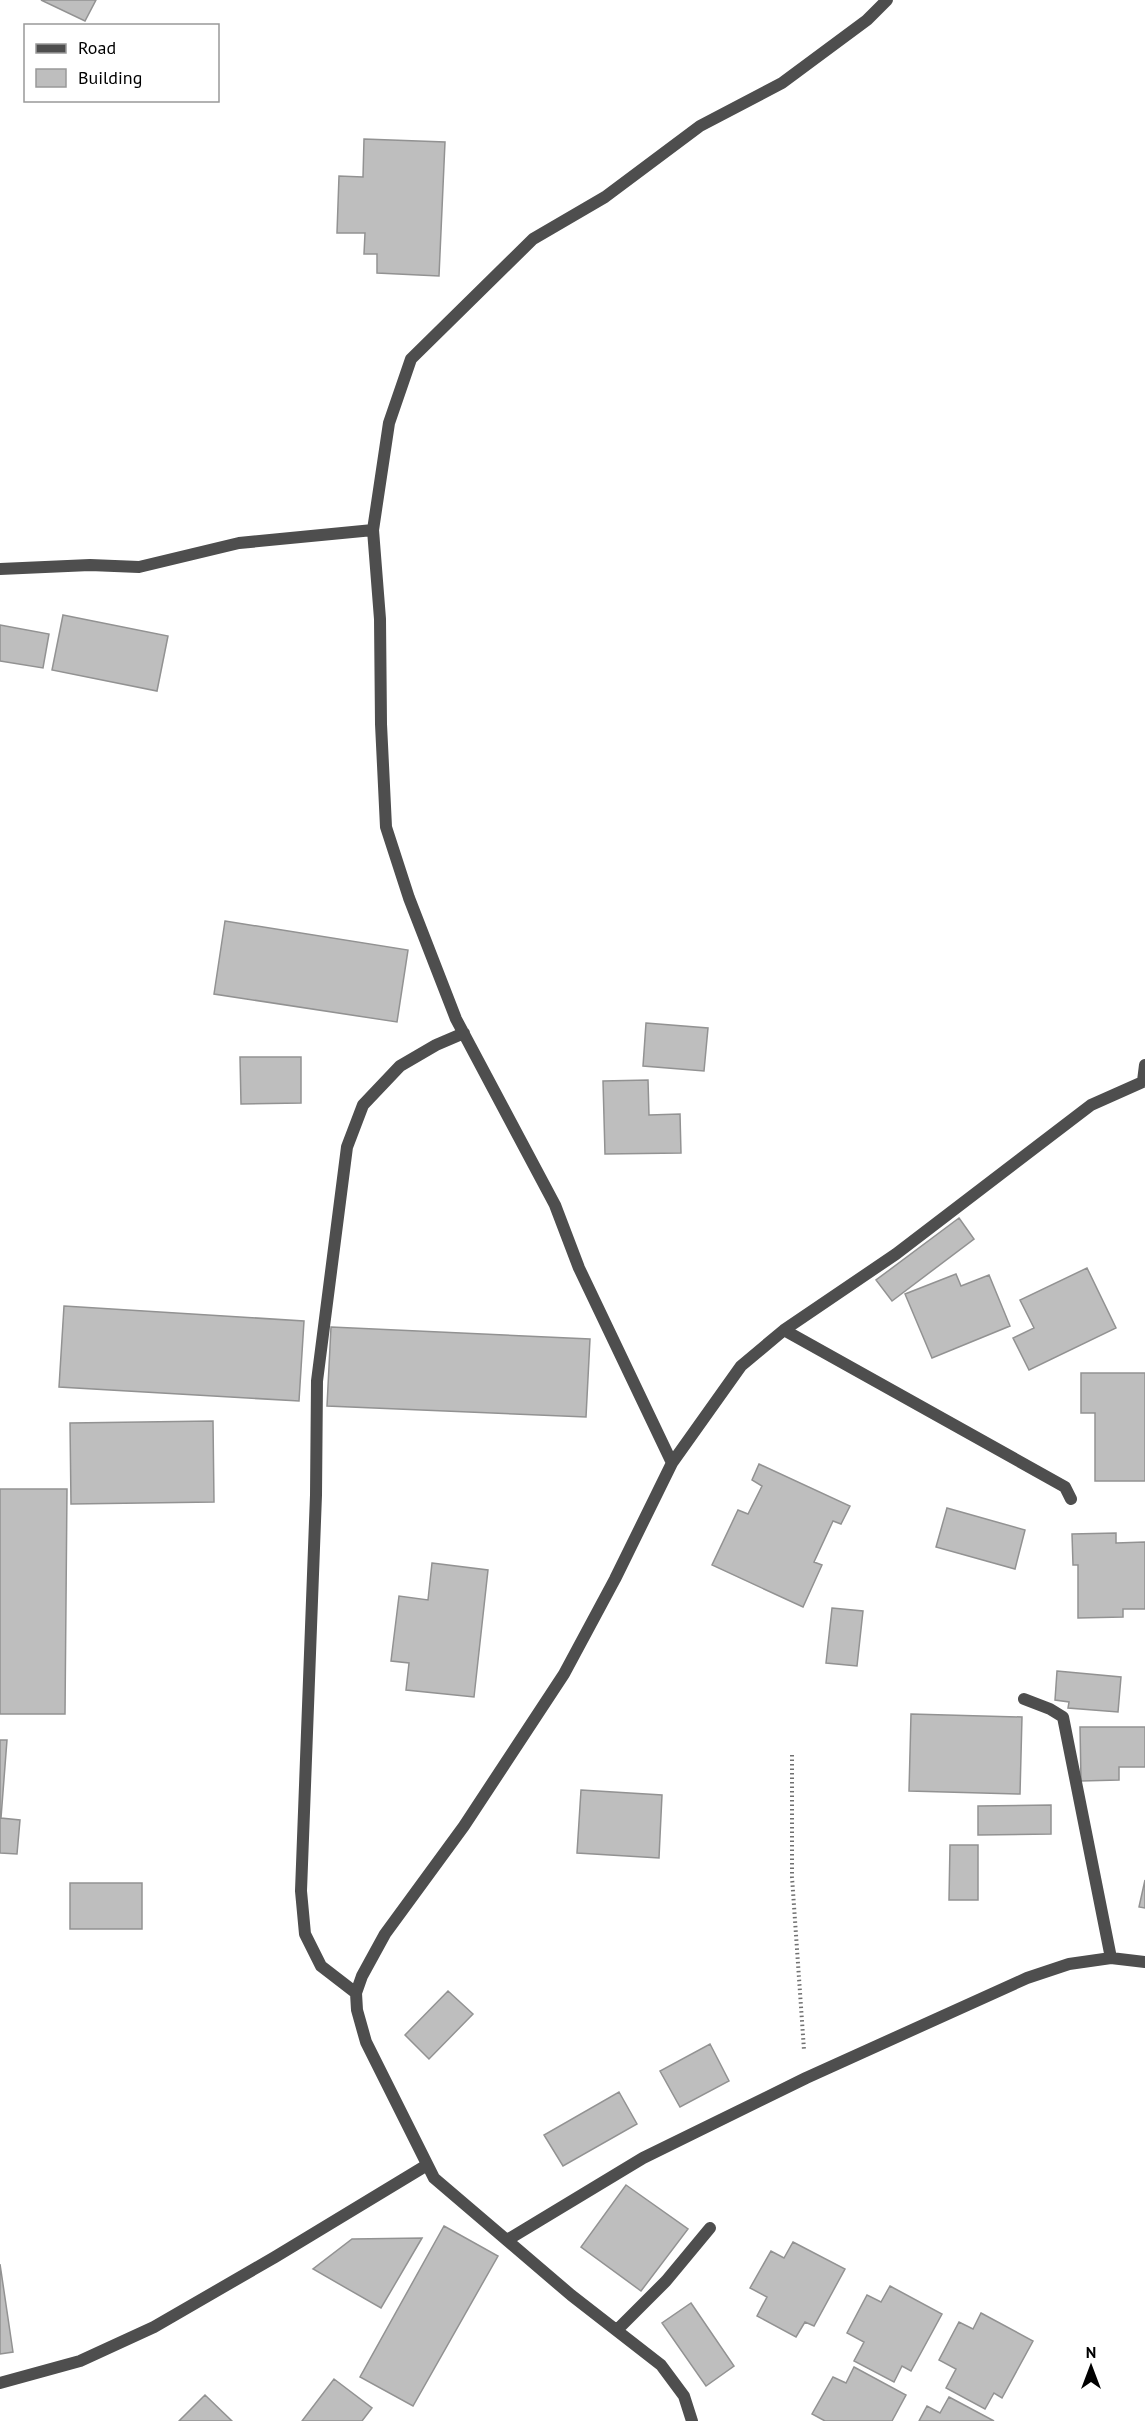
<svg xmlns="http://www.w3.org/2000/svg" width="1145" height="2421" viewBox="0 0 1145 2421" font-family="'PT Sans',sans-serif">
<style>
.building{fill:#bebebe;stroke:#929292;stroke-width:1.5}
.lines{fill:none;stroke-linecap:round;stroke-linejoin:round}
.path{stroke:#707070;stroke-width:4;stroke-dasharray:1.5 3;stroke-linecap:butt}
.minor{stroke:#4e4e4e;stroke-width:12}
</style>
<rect width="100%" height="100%" fill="#fff"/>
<path class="building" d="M41,0H96L85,21Z
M364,139L445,142L439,276L377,273V254H364L365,233H337L339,176L363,177Z
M63,615L168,636L157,691L52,670Z
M0,625L49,634L43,668L0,661Z
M225,921L408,950L397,1022L214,994Z
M646,1023L708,1028L704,1071L643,1066Z
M240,1057H301V1103L241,1104Z
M648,1080L649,1115L680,1114L681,1153L605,1154L603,1081Z
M959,1218L974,1239L892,1301L876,1280Z
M1087,1268L1116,1328L1029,1370L1013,1338L1034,1328L1020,1300Z
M956,1274L961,1286L989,1275L1010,1326L932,1358L905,1294Z
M64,1306L304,1321L299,1401L59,1387Z
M331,1327L590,1339L586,1417L327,1406Z
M1081,1373H1145V1481H1095V1413H1081Z
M213,1421L214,1502L71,1504L70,1423Z
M759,1464L850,1506L841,1524L833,1521L814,1562L822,1565L803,1607L712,1565L738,1510L748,1514L762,1486L752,1480Z
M0,1489H67L65,1714H0Z
M947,1508L1025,1530L1015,1569L936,1547Z
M1116,1533V1543L1145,1542V1609H1123V1617L1078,1618V1565H1073L1072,1534Z
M432,1563L488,1570L474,1697L406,1690L409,1663L391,1661L399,1596L428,1600Z
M832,1608L863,1611L857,1666L826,1663Z
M1057,1671L1121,1677L1118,1712L1068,1708L1069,1702L1055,1700Z
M911,1714L1022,1717L1020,1794L909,1791Z
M1080,1727H1145V1767H1119V1780L1081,1781Z
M0,1740H7L1,1818L20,1820L17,1854L0,1853Z
M581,1790L662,1795L659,1858L577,1853Z
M1051,1805V1834L978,1835V1806Z
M950,1845H978V1900H949Z
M1145,1880V1908L1139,1907Z
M70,1883H142V1929H70Z
M448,1991L473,2014L429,2059L405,2035Z
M710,2044L729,2081L680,2107L660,2071Z
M619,2092L637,2124L563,2166L544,2135Z
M626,2185L688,2229L641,2291L581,2247Z
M444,2226L498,2256L413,2406L360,2377Z
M422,2238L381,2308L313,2269L352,2239Z
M793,2242L845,2269L814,2326L805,2322L796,2337L757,2316L767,2297L750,2288L771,2251L784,2258Z
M0,2264L13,2352L0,2354Z
M890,2286L942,2314L911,2371L902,2366L894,2382L854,2361L864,2342L847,2333L867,2295L881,2302Z
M691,2303L734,2366L706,2386L662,2323Z
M981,2313L1033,2341L1002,2398L994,2393L985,2409L946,2388L956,2369L939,2360L959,2322L973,2329Z
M854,2367L906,2395L892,2421H825L812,2414L833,2377L846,2383Z
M334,2379L372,2408L362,2421H302Z
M205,2395L232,2421H179Z
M949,2397L994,2421H919L927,2406L940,2413Z"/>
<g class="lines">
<path class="path" d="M792,1755V1877L804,2050"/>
<path class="minor" d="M0,569L90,565L139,567L239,543L373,530
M1143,1081L1145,1065
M784,1330L1065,1487L1071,1499
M672,1463L579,1268L555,1205L456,1019L409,898L386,827L381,724L380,619L373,530L389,423L411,359L533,239L605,197L700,126L782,83L867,20L887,0
M1024,1699L1050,1709L1063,1717L1111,1958
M356,1993L321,1966L305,1934L301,1891L316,1495L317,1381L347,1147L363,1105L400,1066L436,1045L464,1033
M507,2240L643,2158L806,2078L1027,1978L1069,1964L1111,1958L1145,1962
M618,2329L666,2281L710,2228
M0,2383L80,2361L154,2327L275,2257L427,2165
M692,2421L684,2396L661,2365L571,2295L434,2178L366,2042L357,2010L356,1993L362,1976L385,1934L464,1826L564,1674L615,1579L672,1463L741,1366L784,1330L896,1254L1091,1105L1145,1081"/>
</g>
<rect x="24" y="24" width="195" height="78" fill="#ffffff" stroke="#999999" stroke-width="1.5"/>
<rect x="36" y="44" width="30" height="9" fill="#4e4e4e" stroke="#999999" stroke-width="1.5"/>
<text x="78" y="54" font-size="18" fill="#000000">Road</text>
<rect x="36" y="69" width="30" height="18" fill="#bebebe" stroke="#999999" stroke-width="1.5"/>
<text x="78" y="84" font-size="18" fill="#000000">Building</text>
<g transform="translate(1091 2367)" stroke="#ffffff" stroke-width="4.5" paint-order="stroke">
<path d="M0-4.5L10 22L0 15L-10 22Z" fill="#000000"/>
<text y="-9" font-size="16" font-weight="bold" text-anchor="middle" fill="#000000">N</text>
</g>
</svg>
